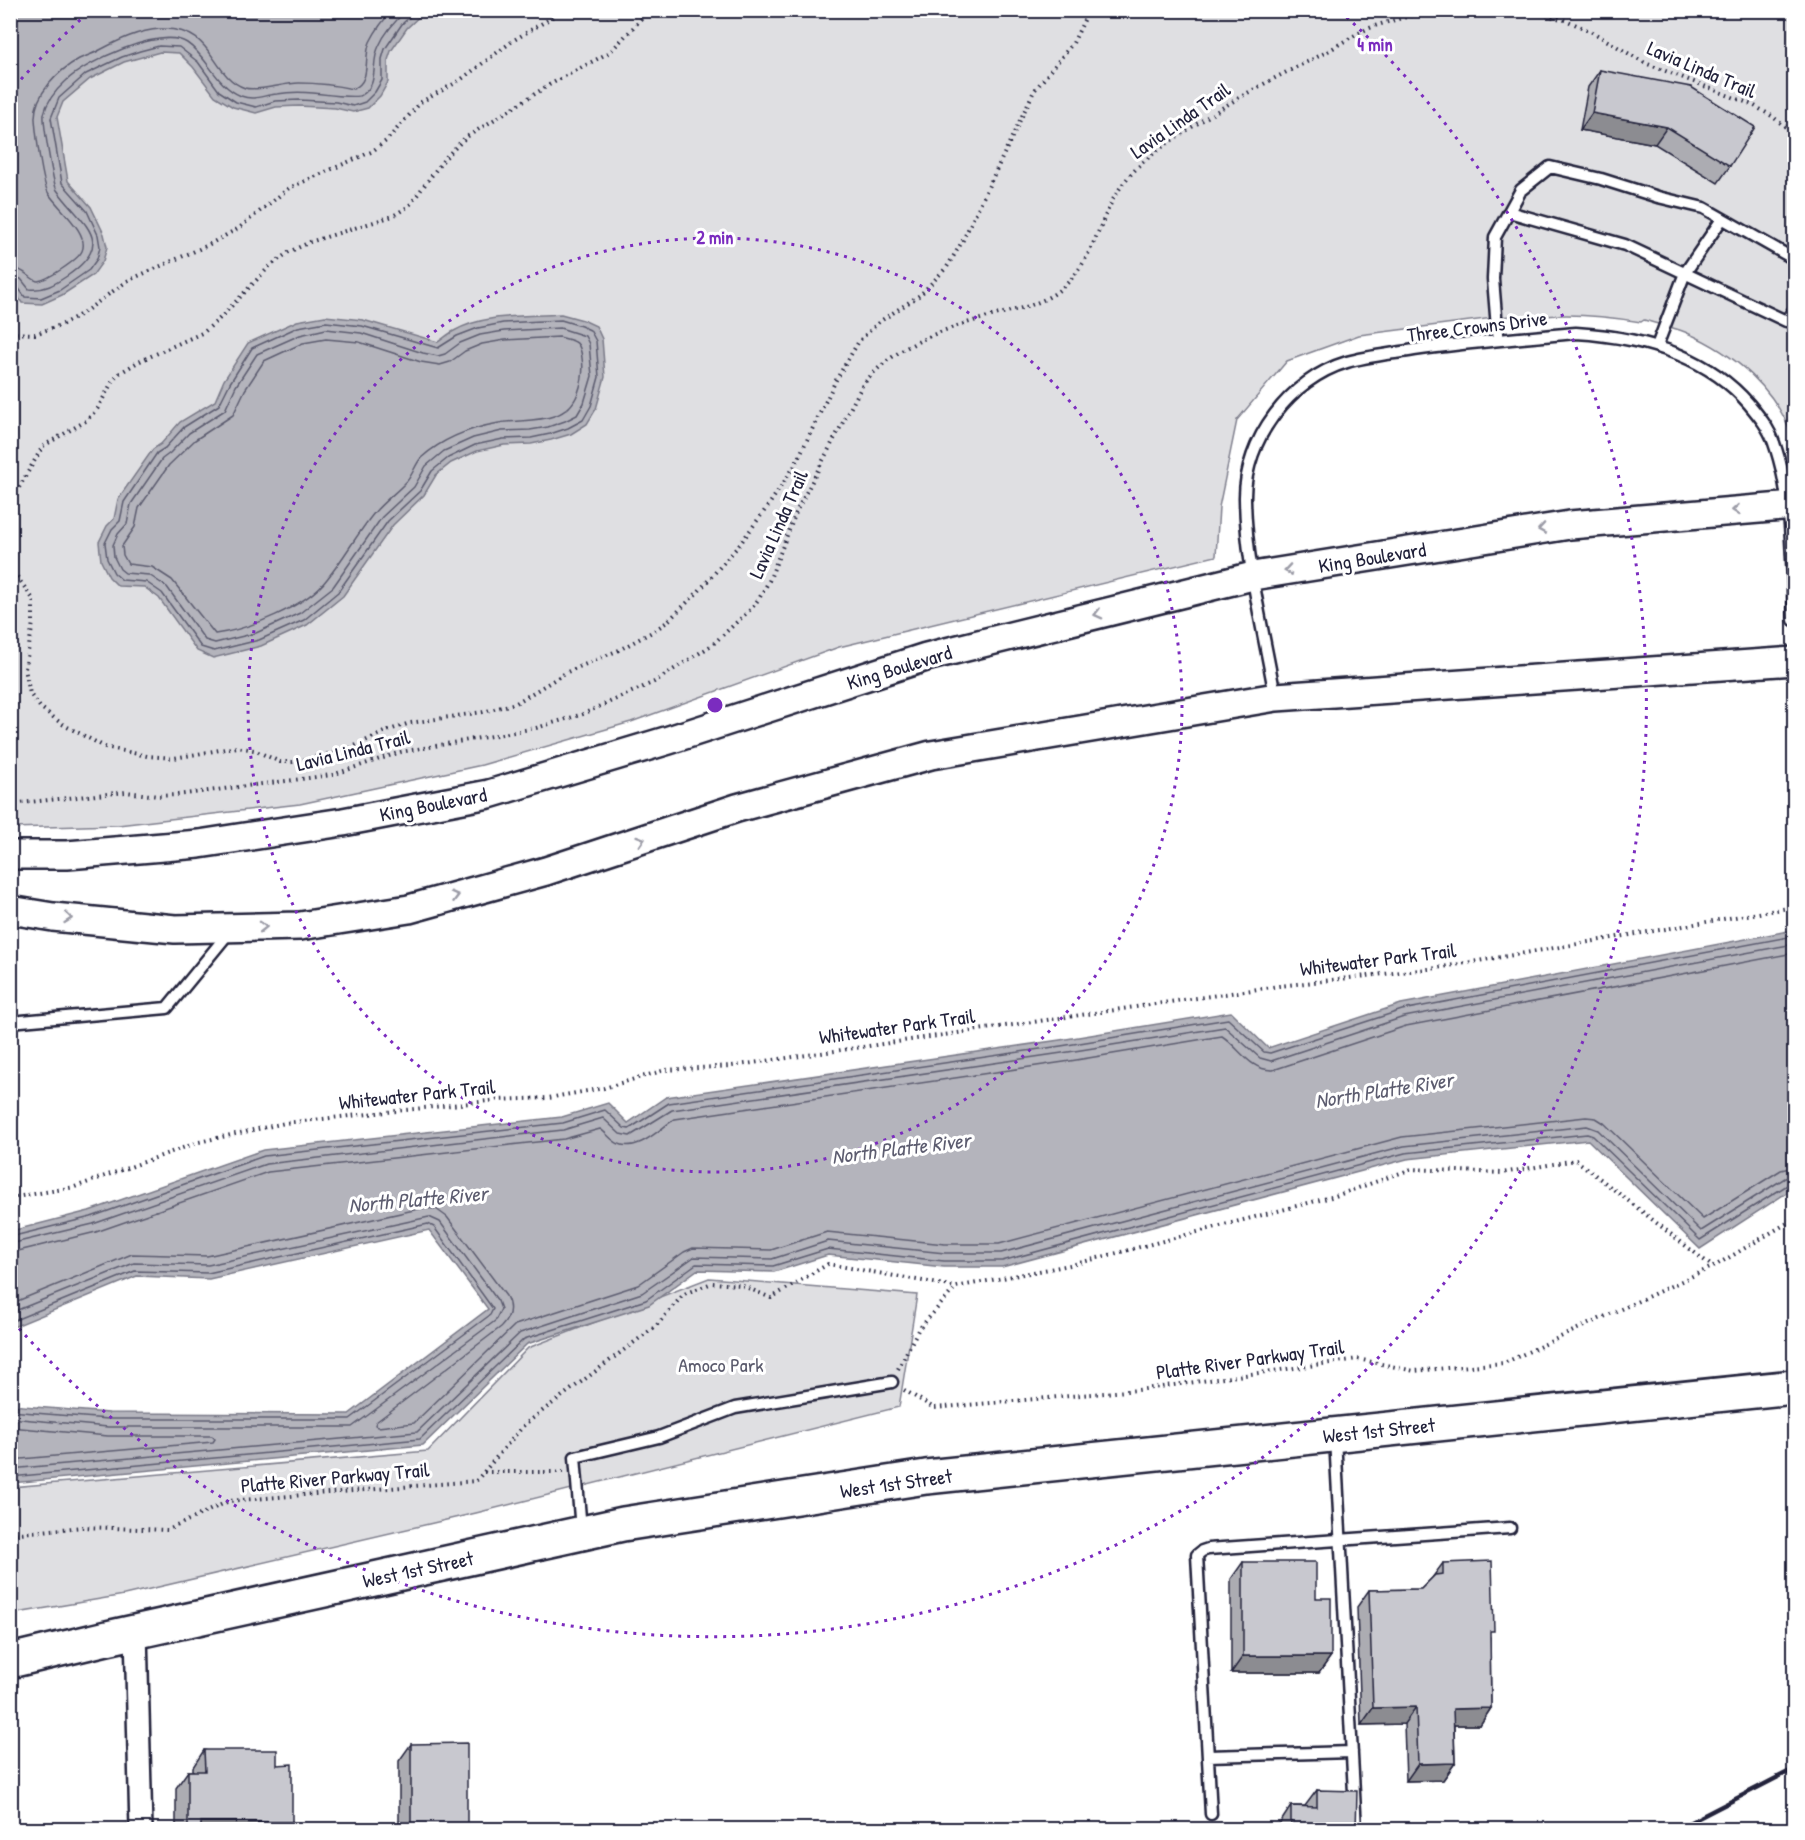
<svg xmlns="http://www.w3.org/2000/svg" width="1805" height="1840" viewBox="0 0 1805 1840" font-family="'Patrick Hand',sans-serif">
<style>
.green{fill:#dfdfe2;stroke:#80808e;stroke-width:1.5}
.water{fill:#b4b4bc;stroke:#7a7a88;stroke-width:1.5}
.lines{fill:none;stroke-linecap:round;stroke-linejoin:round}
.shore{stroke:#5c5c6f;stroke-width:1.5}
.service-casing{stroke:#22223b;stroke-width:15}
.minor-casing{stroke:#22223b;stroke-width:26}
.tertiary-casing{stroke:#22223b;stroke-width:32}
.primary-casing{stroke:#22223b;stroke-width:38}
.path{stroke:#22223b;stroke-width:4;stroke-dasharray:1.5 4.5;stroke-linecap:butt}
.service{stroke:#fff;stroke-width:10}
.minor{stroke:#fff;stroke-width:21}
.tertiary{stroke:#fff;stroke-width:27}
.primary{stroke:#fff;stroke-width:33}
.rail{stroke:#22223b;stroke-width:4.5}
.wall{fill:#acacb2;stroke:#22223b;stroke-width:1.5}
.shaded-wall{fill:#8c8c91;stroke:#22223b;stroke-width:1.5}
.building{fill:#c8c8cf;stroke:#22223b;stroke-width:1.5}
.oneway{stroke:#9c9ca7}
.ring{fill:none;stroke:#7b2cbf;stroke-width:3;stroke-dasharray:3 6}
.labels{text-anchor:middle;dominant-baseline:central;stroke-width:6;stroke-linejoin:round;paint-order:stroke}
.street-label{font-size:20px;fill:#22223b;stroke:#fff}
.park-label{font-size:20px;fill:#5b5b6d;stroke:#fff}
.water-label{font-size:21px;font-style:italic;fill:#5c5c6f;stroke:#fff}
.centre{fill:#7b2cbf;stroke:#fff;stroke-width:3}
.ring-label{font-size:18px;text-anchor:middle;font-weight:bold;fill:#7b2cbf;stroke:#fff;stroke-width:6;stroke-linejoin:round;paint-order:stroke}
</style>
<rect width="100%" height="100%" fill="#fff"/>
<filter id="ink" filterUnits="userSpaceOnUse"><feTurbulence type="fractalNoise" baseFrequency=".0167" numOctaves="2"/><feDisplacementMap in="SourceGraphic" scale="12" xChannelSelector="R" yChannelSelector="G"/><feConvolveMatrix kernelMatrix="1 2 1 2 8 2 1 2 1" color-interpolation-filters="sRGB"/></filter>
<g filter="url(#ink)">
<path class="green" d="M10,11H1794V441C1777,389 1734,353 1685,332C1672,327 1657,324 1644,320L1641,322C1610,317 1577,313 1545,316C1534,317 1526,321 1517,315L1359,335L1287,361L1237,420L1219,507L1216,556L839,647L631,722L482,765L300,804L118,825L11,828Z
M709,1278L917,1295L899,1407L476,1513L124,1595L11,1614V1487L428,1451L528,1348Z"/>
<path class="water" d="M10,11L11,10L425,11L407,28L391,51L388,60V82L380,96L368,108L353,112L335,108L299,106L276,107L256,113L233,107L215,96L193,67L179,53L160,52L124,62L90,79L63,102L57,117L68,181L91,207L104,234L107,247L103,261L93,275L62,295L42,304L22,303L11,286Z
M561,314L583,320L596,326L602,339L605,377L596,409L587,424L571,434L551,440L531,444L504,445L477,451L451,463L436,475L424,495L393,525L343,596L307,625L261,646L213,658L197,651L159,598L144,587L118,586L109,577L101,561L99,542L107,526L114,519L118,499L153,449L161,444L180,422L215,401L224,380L248,343L297,321L325,316L363,320L438,342C443,339 448,334 454,331C485,313 527,317 561,314Z
M1794,930V1188L1700,1249L1588,1140L1407,1159L1002,1267H944L828,1255L774,1272L697,1270L649,1305L527,1344L423,1445L11,1483V1405L109,1413L349,1414L488,1309L429,1230L209,1279L137,1276L11,1328V1231L89,1211L263,1150L562,1117L608,1103L628,1123L666,1097L1060,1040L1231,1012L1268,1048L1401,1004Z"/>
<g class="lines">
<path class="shore" d="M10,267C24,268 32,281 38,281C47,280 78,260 82,251C90,233 58,208 49,194C42,184 36,133 35,119C34,94 59,70 79,59C86,56 93,54 100,50C117,41 139,30 160,29C216,27 209,75 245,88C257,92 284,83 299,83C317,83 335,85 353,89C372,81 363,58 370,42C375,32 385,18 393,10
M10,276L21,279L29,289C44,291 55,284 67,276C118,241 82,225 57,190C53,184 43,123 44,114C47,100 56,90 66,81C85,62 161,26 187,43C208,57 216,86 241,96C255,101 263,95 277,94C289,92 301,92 313,93C323,94 356,99 362,95C380,83 370,63 379,46C385,32 396,20 407,10
M10,284L17,286L25,297L41,298L60,290L89,270L97,259L100,247L98,235L87,211L62,183L51,118L59,98L86,74L122,57L140,51L159,46L179,47L198,62L219,91L236,102L256,107L275,101L300,100L336,102L353,106L365,102L375,92L382,80V59L385,49L402,24L417,10
M561,320L581,326L590,330L596,341L599,377L591,406L583,420L568,428L550,434L531,438L503,439L475,445L448,458L432,471L420,491L388,521L338,592L304,620L259,640L214,651L201,647L162,593L146,582L122,580L114,573L107,559L105,543L112,529L120,521L124,502L157,453L165,448L184,427L219,405L230,383L252,348L298,327L326,322L362,326L438,348L457,336L478,328L503,323Z
M560,328L585,336L589,344L592,376L584,403L577,415L565,421L548,427L530,430L502,431L473,438L444,451L426,466L414,487L382,517L333,587L300,613L256,633L215,643L205,640L167,587L149,575L125,573L120,569L114,557L113,545L118,534L127,524L131,504L162,459L170,453L189,433L225,410L236,386L257,354L300,335L326,329L361,333L423,353L438,356L445,354L460,343L480,335L504,331Z
M559,337C575,341 580,340 582,358C584,370 582,382 578,393C566,426 526,418 499,423C470,428 443,438 421,458C415,465 413,474 407,481C397,492 384,501 374,513C357,534 344,558 327,579C307,606 247,630 215,634L172,580L152,567L128,564L123,555L122,546L135,527L139,508L169,465L195,440L233,415L245,390L264,361L303,343L326,339L359,342L421,362L440,365L450,362L465,351L482,344L505,340Z
M10,1237L91,1217L264,1156L563,1123L605,1110L624,1128L629,1129L669,1103L1061,1046L1228,1019L1264,1052L1270,1053L1402,1010L1794,936
M10,1244L93,1224L266,1164L563,1130L603,1118L620,1134L630,1136L672,1110L1062,1053L1225,1027L1260,1058L1271,1061L1404,1017L1794,944
M10,1253L96,1232L268,1172L564,1139L600,1129C607,1133 611,1141 619,1144C639,1152 660,1128 675,1119L1064,1062L1222,1036C1239,1047 1250,1071 1273,1070L1406,1026L1794,953
M10,1304L132,1254L207,1256L423,1208L436,1209L447,1217L506,1296C512,1307 510,1318 501,1327L376,1422L375,1425L378,1427L414,1423L515,1325L638,1285L684,1252L693,1248L771,1250L827,1232L945,1244H999L1402,1137L1586,1117L1596,1118L1604,1123L1703,1219L1781,1170L1794,1167
M10,1313L134,1263L208,1265L429,1217L440,1222L498,1301L501,1309L495,1321L352,1427H108L10,1418
M10,1322L135,1271L208,1273L428,1224L434,1227L493,1309L490,1315L350,1419H108L10,1411
M10,1427L108,1436H212L215,1439L213,1442L10,1460
M10,1469L417,1432L520,1333L642,1293L694,1257L772,1259L828,1241L945,1253H1001L1404,1146L1587,1126L1598,1130L1701,1231L1785,1178L1794,1176
M10,1477L420,1439L524,1339L646,1300L696,1264L773,1266L828,1249L944,1261H1002L1405,1153L1587,1134L1593,1136L1700,1240L1789,1184L1794,1183"/>
<defs>
<path id="service" d="M1509,212L1625,245L1786,321L1794,310
M1498,340L1493,279L1495,237L1521,190L1550,167L1601,179L1658,197L1704,208L1794,259
M1657,346L1685,273L1722,219
M1275,696C1264,633 1246,563 1245,499C1244,440 1290,379 1347,362C1368,356 1391,354 1414,350C1468,342 1522,338 1576,333C1640,337 1706,354 1749,404C1759,416 1769,428 1774,443C1793,496 1792,564 1794,620
M10,1022L167,1008L231,930
M1335,1438L1356,1830
M581,1530L575,1457L659,1437L735,1408L892,1382
M1208,1756L1352,1752
M1211,1814L1197,1555L1202,1551L1208,1549L1510,1528"/>
<path id="minor" d="M136,1631L141,1830"/>
<path id="tertiary" d="M10,855H67L199,844L343,822L489,794L669,740L926,657L1253,576L1570,525L1794,506
M10,910L53,917L175,929L300,926L409,909L546,871L737,808L931,755L1276,697L1794,661"/>
<path id="primary" d="M10,1661L107,1638L623,1524L926,1477L1794,1387"/>
</defs>
<use href="#service" class="service-casing"/>
<use href="#minor" class="minor-casing"/>
<use href="#tertiary" class="tertiary-casing"/>
<use href="#primary" class="primary-casing"/>
<path class="path" d="M1529,10L1568,21L1594,33L1645,63L1753,105L1772,116L1794,134
M1781,10L1794,20
M10,333L35,334L63,324L83,313L127,281L206,246L239,228L289,188L371,152L386,141L421,102L459,81L514,40L551,18L558,10
M1794,352C1790,361 1789,371 1794,380
M10,503L43,446L86,421L98,408L112,382L120,373L138,362L204,332L219,319L270,266L289,252L310,242L393,216L409,206L444,159L465,138L549,85L610,52L650,10
M10,567L33,599V623L25,669L30,694L40,707L62,724L105,747L147,756L174,758L237,747L254,750L280,762H293L346,750L384,732L410,723L483,712L516,703L567,672L619,650L652,632L667,622L698,592L740,544L768,506L794,467L836,380L859,341L879,322L920,295L947,267L962,242L1034,91L1073,43L1089,10
M10,804L126,792L158,796L177,795L332,775L401,752L536,728L583,714L654,682L712,645L752,608L760,597L769,581L797,510L862,386C895,343 949,327 999,314C1019,309 1041,304 1058,291C1096,263 1098,214 1126,180C1143,159 1166,144 1189,129C1228,103 1269,80 1311,60C1333,50 1352,34 1375,26C1395,19 1416,15 1437,10
M10,1198L75,1187L199,1142L285,1123L498,1100L548,1098L604,1088L665,1070L732,1066L1279,986L1437,968L1794,907
M898,1369L918,1330L955,1288
M904,1390L934,1408L1138,1390L1358,1359L1414,1371L1504,1363L1712,1267
M484,1472H563
M10,1534L83,1527L168,1530L229,1501L476,1481L525,1424L656,1326L684,1294L712,1283L741,1285L771,1298L828,1264L956,1287L1075,1264L1335,1196L1412,1169L1502,1173L1576,1160L1713,1267L1794,1219"/>
<use href="#service" class="service"/>
<use href="#minor" class="minor"/>
<use href="#tertiary" class="tertiary"/>
<use href="#primary" class="primary"/>
<path class="rail" d="M1675,1830L1794,1769"/>
</g>
<path class="wall" d="M1600,70L1730,166L1718,183L1655,144L1580,130L1588,87Z
M1243,1562L1316,1598L1331,1656L1319,1673H1231V1579Z
M1443,1563L1490,1637L1491,1708L1480,1725H1454L1455,1763L1443,1780L1406,1781L1404,1724L1361,1725L1357,1607L1369,1590L1421,1589L1432,1578Z
M411,1744L467,1830H399V1761Z
M204,1750L277,1765L292,1822L287,1830H176V1788L188,1771H193V1767Z
M1317,1790L1356,1830H1254L1257,1826L1280,1827V1823L1291,1806H1305Z"/>
<path class="shaded-wall" d="M1592,113L1667,127L1655,144L1580,130Z
M1243,1656H1331L1319,1673H1231Z
M1416,1707L1404,1724L1361,1725L1373,1708Z
M1491,1708L1480,1725H1441L1453,1709Z
M1455,1763L1443,1780L1406,1781L1418,1764Z
M201,1822H292L287,1830H196Z"/>
<path class="building" d="M1600,70L1691,87L1755,127L1730,166L1667,127L1592,113Z
M1492,1561L1494,1631H1490L1491,1708L1453,1709L1455,1763L1418,1764L1416,1707L1373,1708L1369,1590L1421,1589L1435,1575L1443,1574V1563Z
M1243,1562H1316V1598H1331V1656H1243Z
M467,1743V1830H411V1744Z
M204,1750H277V1765L292,1764V1822H201V1830H188V1771H205Z
M1317,1790L1357,1791L1356,1830H1257V1826L1291,1827V1806L1317,1807Z"/>
<defs><path id="oneway-chevron" d="M-2-3.5L2.5 0L-2 3.5" fill="none" stroke-width="1.6" stroke-linecap="round" stroke-linejoin="round" transform="scale(1.5)"/></defs>
<g class="oneway">
<use href="#oneway-chevron" transform="translate(1736 510) rotate(175)"/>
<use href="#oneway-chevron" transform="translate(1542 529) rotate(171)"/>
<use href="#oneway-chevron" transform="translate(1288 570) rotate(171)"/>
<use href="#oneway-chevron" transform="translate(1098 614) rotate(166)"/>
<use href="#oneway-chevron" transform="translate(641 840) rotate(-18)"/>
<use href="#oneway-chevron" transform="translate(455 896) rotate(-15)"/>
<use href="#oneway-chevron" transform="translate(68 918) rotate(6)"/>
<use href="#oneway-chevron" transform="translate(263 927) rotate(-1)"/>
</g>
</g>
<g class="ring">
<circle cx="715" cy="705" r="467"/>
<path d="M15 86A934 934 0 0 1 90 11M1340 11A934 934 0 1 1 15 1324"/>
</g>
<g class="labels">
<g class="street-label">
<text transform="translate(1702 69) rotate(23)">Lavia Linda Trail</text>
<text transform="translate(1180 120) rotate(-35)">Lavia Linda Trail</text>
<text transform="translate(1477 326) rotate(-7)">Three Crowns Drive</text>
<text transform="translate(778 524) rotate(-66)">Lavia Linda Trail</text>
<text transform="translate(1372 557) rotate(-9)">King Boulevard</text>
<text transform="translate(899 667) rotate(-17)">King Boulevard</text>
<text transform="translate(353 750) rotate(-14)">Lavia Linda Trail</text>
<text transform="translate(433 804) rotate(-11)">King Boulevard</text>
<text transform="translate(1378 959) rotate(-7)">Whitewater Park Trail</text>
<text transform="translate(897 1026) rotate(-8)">Whitewater Park Trail</text>
<text transform="translate(417 1094) rotate(-6)">Whitewater Park Trail</text>
<text transform="translate(1250 1359) rotate(-8)">Platte River Parkway Trail</text>
<text transform="translate(1379 1430) rotate(-6)">West 1st Street</text>
<text transform="translate(335 1477) rotate(-5)">Platte River Parkway Trail</text>
<text transform="translate(896 1483) rotate(-8)">West 1st Street</text>
<text transform="translate(418 1569) rotate(-12)">West 1st Street</text>
</g>
<g class="park-label">
<text x="721" y="1364">Amoco Park</text>
</g>
<g class="water-label">
<text transform="translate(1384 1090) rotate(-9)">North Platte River</text>
<text transform="translate(901 1148) rotate(-7)">North Platte River</text>
<text transform="translate(418 1199) rotate(-5)">North Platte River</text>
</g>
</g>
<circle cx="715" cy="705" r="9" class="centre"/>
<g class="ring-label">
<text x="1375" y="51">4 min</text>
<text x="715" y="244">2 min</text>
</g>
<rect width="1805" height="1840" fill="none" stroke="#fff" stroke-width="36"/>
<rect x="18" y="18" width="1769" height="1804" fill="none" stroke="#22223b" stroke-width="2" filter="url(#ink)"/>
</svg>
